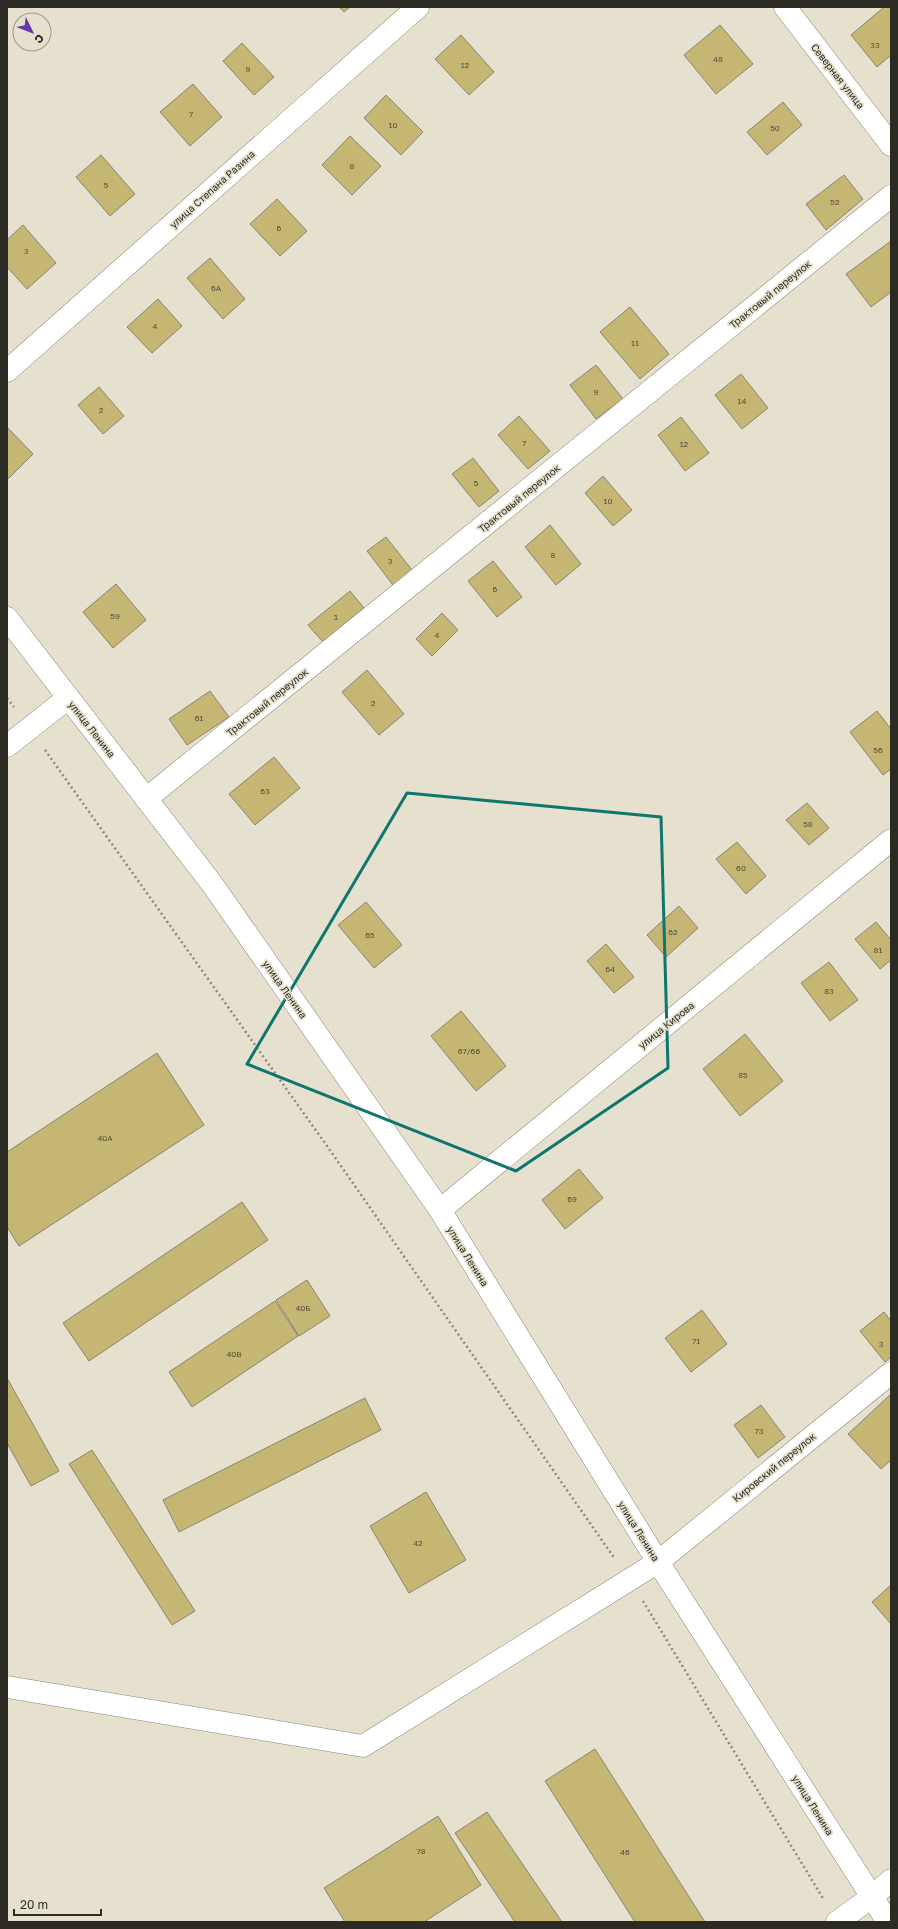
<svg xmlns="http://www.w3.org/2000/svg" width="898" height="1929" viewBox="0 0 898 1929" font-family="'Golos Text',sans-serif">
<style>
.building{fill:#c6b674;stroke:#898473}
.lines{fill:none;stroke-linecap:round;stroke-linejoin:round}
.minor-casing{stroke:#8b8775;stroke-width:23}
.major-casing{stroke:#8b8775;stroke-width:23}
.path{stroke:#8c897b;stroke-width:2.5;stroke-dasharray:2 3;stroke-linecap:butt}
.minor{stroke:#fff;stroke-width:22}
.major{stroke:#fff;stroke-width:22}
.marked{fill:none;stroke:#0f766e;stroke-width:3;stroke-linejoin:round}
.labels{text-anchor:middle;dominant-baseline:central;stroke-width:3.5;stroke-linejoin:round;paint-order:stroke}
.number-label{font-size:8px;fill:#524e37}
.street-label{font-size:10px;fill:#2c2b23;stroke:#e5e1ce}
</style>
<rect width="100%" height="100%" fill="#e5e1ce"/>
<path class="building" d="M339,7H350L344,12Z
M884,7H891V55L877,67L851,35Z
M720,25L753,64L716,94L684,55Z
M461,35L494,72L469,95L435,59Z
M242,43L274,77L254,95L223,61Z
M193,84L222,117L190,146L160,112Z
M386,95L423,132L401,155L364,118Z
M783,102L802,125L767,155L747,132Z
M350,136L381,166L352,195L322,165Z
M101,155L135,194L110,216L76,177Z
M844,175L863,199L826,230L806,204Z
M277,199L307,231L280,256L250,224Z
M23,225L56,263L27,289L7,267V240Z
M891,241V292L871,307L846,274Z
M210,258L245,299L223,319L187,278Z
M158,299L182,326L152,353L127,327Z
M630,307L669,354L640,379L600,332Z
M596,365L623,399L596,419L570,385Z
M741,374L768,408L742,429L715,395Z
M99,387L124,416L103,434L78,405Z
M519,416L550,451L528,469L498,435Z
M681,417L709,453L685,471L658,435Z
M7,427L33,454L7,480Z
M473,458L499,491L479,507L452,474Z
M603,476L632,510L613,526L585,493Z
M550,525L581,564L556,585L525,547Z
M386,537L412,570L393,585L367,551Z
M493,561L522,597L497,617L468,581Z
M116,584L146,620L113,648L83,612Z
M350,591L364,608L323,642L308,625Z
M442,613L458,630L432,656L416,639Z
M367,670L404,714L379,735L342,692Z
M210,691L229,717L187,745L169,719Z
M877,711L891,729V769L883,775L850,732Z
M274,757L300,788L255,825L229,794Z
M807,803L829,828L809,845L786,820Z
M737,842L766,876L746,894L716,859Z
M366,902L402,945L374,968L338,925Z
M679,906L698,928L666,957L647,935Z
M876,922L891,940V960L880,969L855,939Z
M606,944L634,977L614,993L587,961Z
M829,962L858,1000L830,1021L801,983Z
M461,1011L506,1066L476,1091L431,1036Z
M745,1034L783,1081L740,1116L703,1069Z
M157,1053L204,1125L19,1246L7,1227V1152Z
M579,1169L603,1198L565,1229L542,1200Z
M242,1202L268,1240L89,1361L63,1323Z
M307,1280L330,1316L299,1336L276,1300Z
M275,1301L298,1336L192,1407L169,1372Z
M702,1310L727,1344L691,1372L665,1338Z
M884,1312L891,1321V1357L885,1362L860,1331Z
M7,1378L59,1471L31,1486L7,1443Z
M891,1394V1460L881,1469L848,1434Z
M365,1398L381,1430L179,1532L163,1500Z
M761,1405L785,1437L758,1458L734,1425Z
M92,1450L195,1611L172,1625L69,1464Z
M426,1492L466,1560L409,1593L370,1526Z
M891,1585V1624L872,1602Z
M595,1749L705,1922H635L545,1781Z
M487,1812L562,1922H515L455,1833Z
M438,1816L481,1885L424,1922H345L324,1888Z"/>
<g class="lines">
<defs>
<path id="minor" d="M785,7L891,145
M7,371L418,7
M7,746L68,698
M146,799L891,196
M440,1210L891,840
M7,1687L363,1746L658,1562L891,1373
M837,1922L872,1897L891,1880"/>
<path id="major" d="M7,618L212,884L440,1210L658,1562L888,1922"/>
</defs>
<use href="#minor" class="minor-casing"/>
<use href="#major" class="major-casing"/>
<path class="path" d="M7,698L14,707
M45,750L327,1146L615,1559
M643,1601L824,1900"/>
<use href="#minor" class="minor"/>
<use href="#major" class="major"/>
</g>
<path class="marked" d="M407,793L661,817L668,1068L516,1171L247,1064Z"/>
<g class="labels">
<g class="number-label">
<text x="875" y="45">33</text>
<text x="718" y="59">48</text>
<text x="465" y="65">12</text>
<text x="248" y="69">9</text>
<text x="191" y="114">7</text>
<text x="393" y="125">10</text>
<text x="775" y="128">50</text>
<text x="352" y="166">8</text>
<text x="106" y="185">5</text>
<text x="835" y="202">52</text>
<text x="279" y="228">6</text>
<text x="26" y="251">3</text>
<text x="216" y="288">6А</text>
<text x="155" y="326">4</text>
<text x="635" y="343">11</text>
<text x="596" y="392">9</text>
<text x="742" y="401">14</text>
<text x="101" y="410">2</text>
<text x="524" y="443">7</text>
<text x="684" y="444">12</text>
<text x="476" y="483">5</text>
<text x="608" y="501">10</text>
<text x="553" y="555">8</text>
<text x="390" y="561">3</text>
<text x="495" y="589">6</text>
<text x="115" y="616">59</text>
<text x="336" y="617">1</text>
<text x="437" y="635">4</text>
<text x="373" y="703">2</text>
<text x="199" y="718">61</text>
<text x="878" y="750">56</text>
<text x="265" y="791">63</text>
<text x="808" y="824">58</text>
<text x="741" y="868">60</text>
<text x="673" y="932">62</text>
<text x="370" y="935">65</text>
<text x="878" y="950">81</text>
<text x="610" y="969">64</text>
<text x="829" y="991">83</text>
<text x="469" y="1051">67/66</text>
<text x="743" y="1075">85</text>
<text x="105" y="1138">40А</text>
<text x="572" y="1199">69</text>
<text x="303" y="1308">40Б</text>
<text x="696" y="1341">71</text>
<text x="881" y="1344">3</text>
<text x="234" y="1354">40В</text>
<text x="759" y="1431">73</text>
<text x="418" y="1543">42</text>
<text x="421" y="1851">78</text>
<text x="625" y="1852">46</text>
</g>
<g class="street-label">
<text transform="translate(838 76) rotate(52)">Северная улица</text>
<text transform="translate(212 189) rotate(-42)">улица Степана Разина</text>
<text transform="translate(770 294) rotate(-39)">Трактовый переулок</text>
<text transform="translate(519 498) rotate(-39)">Трактовый переулок</text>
<text transform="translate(267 702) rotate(-39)">Трактовый переулок</text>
<text transform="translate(92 729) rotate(52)">улица Ленина</text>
<text transform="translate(285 989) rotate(55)">улица Ленина</text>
<text transform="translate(666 1025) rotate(-39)">улица Кирова</text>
<text transform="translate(468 1256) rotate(58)">улица Ленина</text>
<text transform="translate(774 1467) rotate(-39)">Кировский переулок</text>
<text transform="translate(639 1531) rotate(58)">улица Ленина</text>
<text transform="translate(813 1805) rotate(58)">улица Ленина</text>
</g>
</g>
<rect width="898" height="1929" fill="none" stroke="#2c2b23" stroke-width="16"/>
<g transform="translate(32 32) rotate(133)"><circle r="19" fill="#e5e1ce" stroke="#9b988a"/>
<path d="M0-3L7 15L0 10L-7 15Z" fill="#6239b1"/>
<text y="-6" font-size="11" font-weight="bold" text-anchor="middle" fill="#2c2b23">С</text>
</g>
<path d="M14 1909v6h87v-6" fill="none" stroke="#2c2b23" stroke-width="2"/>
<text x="20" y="1909" font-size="12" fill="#2c2b23" stroke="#e5e1ce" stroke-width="3" paint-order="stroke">20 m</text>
</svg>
